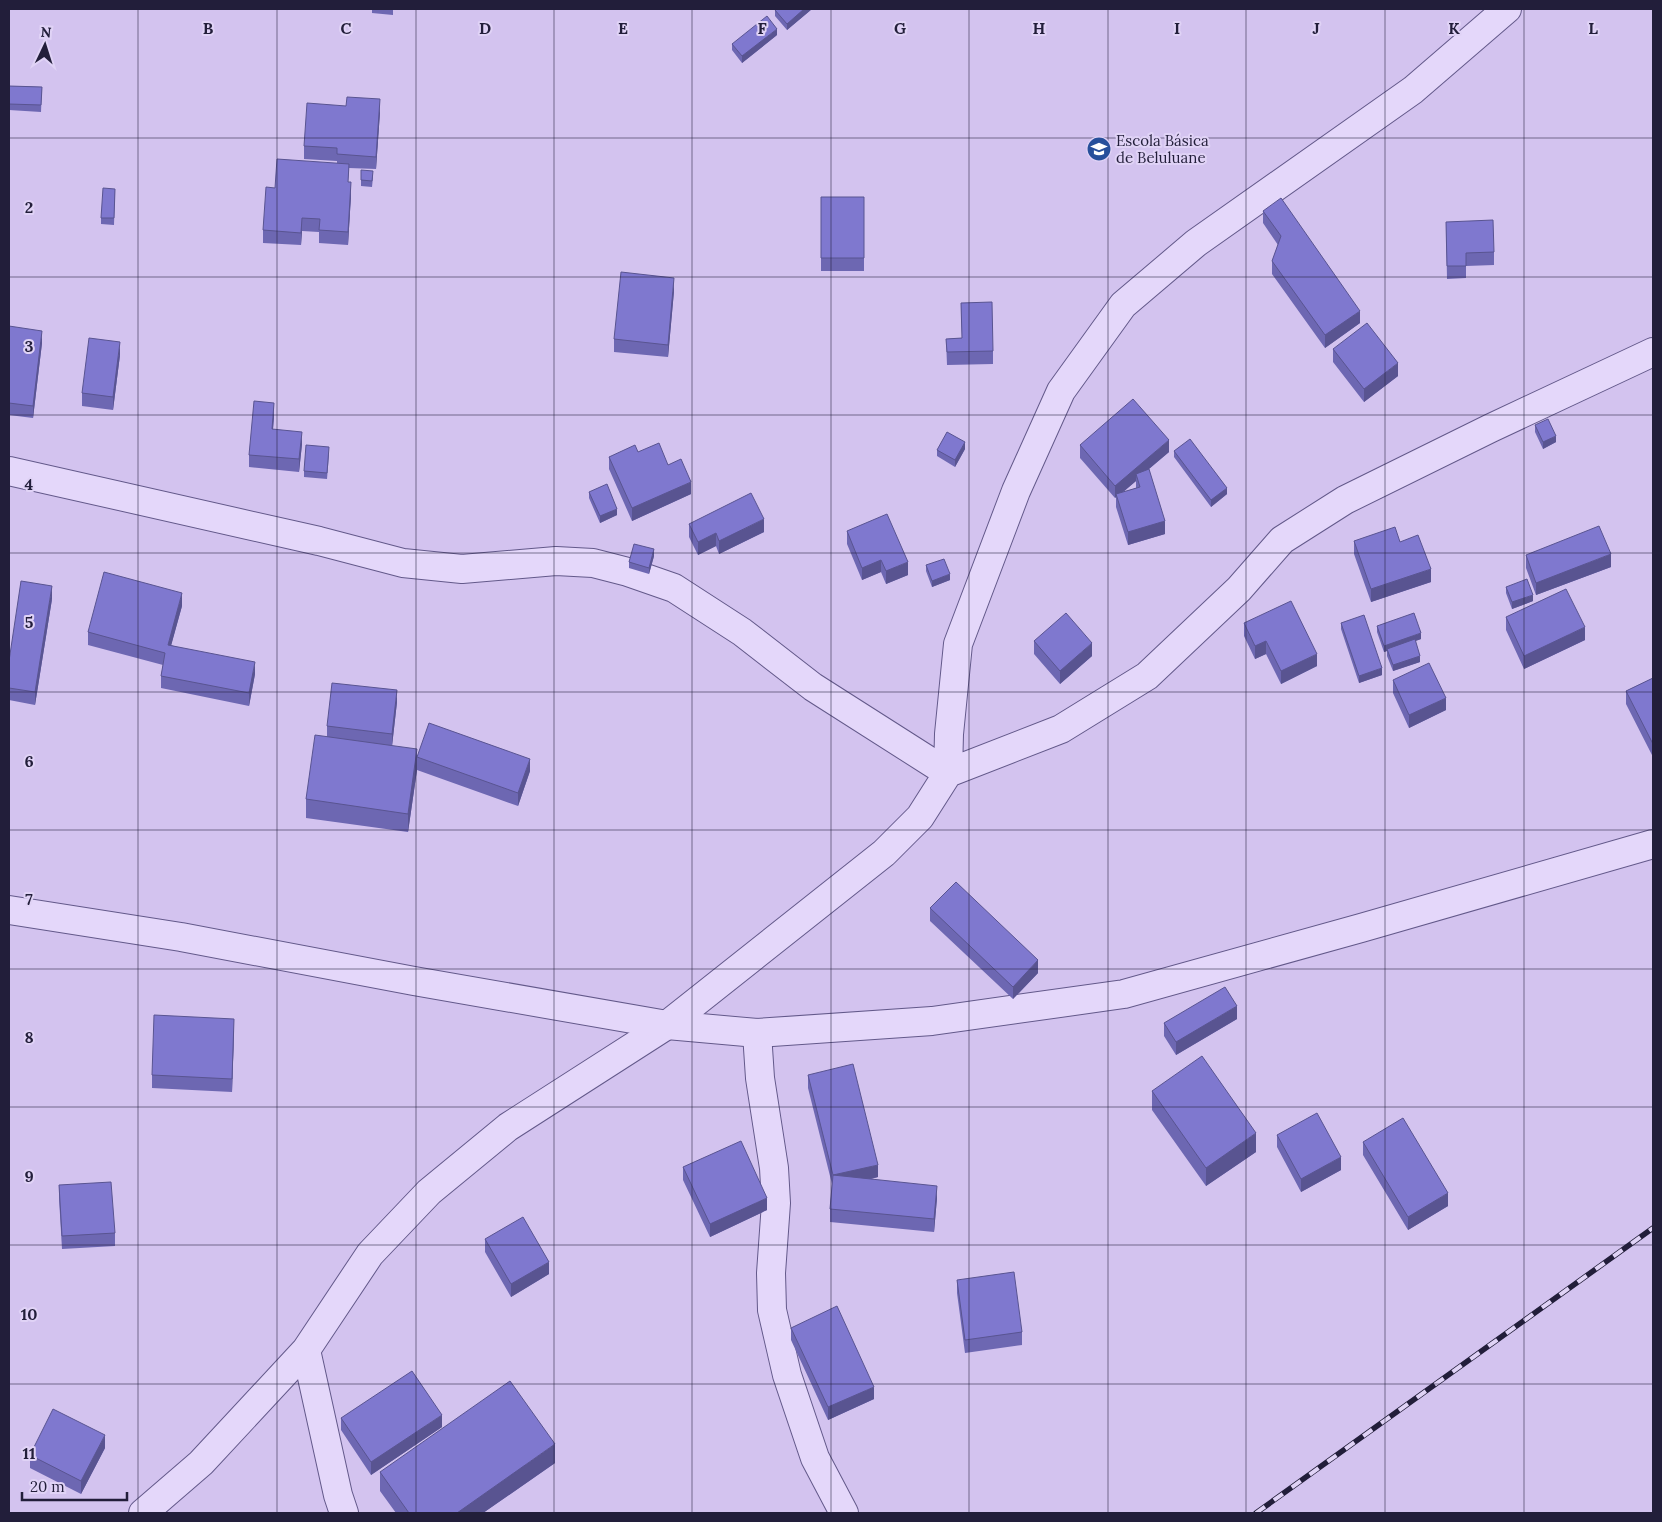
<svg xmlns="http://www.w3.org/2000/svg" width="1662" height="1522" viewBox="0 0 1662 1522" font-family="Lora,serif">
<style>
.lines{fill:none;stroke-linecap:round;stroke-linejoin:round}
.minor-casing{stroke:#63598a;stroke-width:30}
.tertiary-casing{stroke:#63598a;stroke-width:30}
.minor{stroke:#e4d7fa;stroke-width:28}
.tertiary{stroke:#e4d7fa;stroke-width:28}
.rail-casing{stroke:#221e3a;stroke-width:5.5}
.rail{stroke:#e0d3f6;stroke-width:4;stroke-dasharray:11;stroke-linecap:butt}
.wall{fill:#6d67b2;fill-rule:evenodd}
.shaded-wall{fill:#595491}
.building{fill:#7f78cf;stroke:#595491}
.grid{fill:none;stroke:#221e3a;stroke-width:1;stroke-opacity:0.55}
.labels{text-anchor:middle;dominant-baseline:central;stroke-width:4;stroke-linejoin:round;paint-order:stroke}
.poi-label{font-size:15px;fill:#221e3a;stroke:#e0d3f6;text-anchor:start}
.grid-label{font-size:16px;text-anchor:middle;font-weight:bold;fill:#221e3a;stroke:#e0d3f6;stroke-width:4;stroke-linejoin:round;paint-order:stroke}
</style>
<rect width="100%" height="100%" fill="#d3c3ef"/>
<g class="lines">
<defs>
<path id="minor" d="M9,471L319,541L403,563L462,569L556,561L593,563L628,572L674,588L742,632L813,687L948,773L1061,729L1147,676L1239,589L1282,540L1345,500L1491,428L1653,352
M757,1033L760,1078L774,1168L776,1203L771,1273L772,1310L787,1375L815,1458L844,1513
M306,1350L338,1495L344,1513
M143,1513L201,1463L306,1350L370,1254L429,1192L508,1127L667,1025L884,853L920,817L948,773L949,734L958,644L1016,491L1061,391L1123,305L1196,243L1413,90L1507,9"/>
<path id="tertiary" d="M9,910L181,937L414,981L667,1025L757,1033L932,1021L1124,994L1361,928L1653,844"/>
</defs>
<use href="#minor" class="minor-casing"/>
<use href="#tertiary" class="tertiary-casing"/>
<use href="#minor" class="minor"/>
<use href="#tertiary" class="tertiary"/>
<defs>
<path id="rail" d="M1256,1513L1653,1228"/>
</defs>
<use href="#rail" class="rail-casing"/>
<use href="#rail" class="rail"/>
</g>
<path class="wall" d="M372,9H393V15L372,13Z
M812,9L787,30L775,16V10Z
M777,35L742,63L732,50V44Z
M9,86L42,87L41,112L9,110Z
M380,112L376,169L349,168L348,182L351,195L348,245L319,243V232L302,231L301,245L263,243V230L275,188L337,163V161L304,159V146Z
M373,177L372,187L361,186V180Z
M115,189L114,225L101,224V218Z
M821,197H864V271H821Z
M1263,211L1360,323L1325,348L1272,274V261L1278,245L1263,223Z
M1446,222L1494,252V265L1466,266V278L1447,279Z
M674,291L668,357L614,352V339Z
M961,303L993,351V364L947,365L946,339L962,338Z
M9,326L42,343L33,418L9,415Z
M1333,349L1398,376L1364,402L1333,362Z
M120,355L113,410L82,406V393Z
M274,416L273,429L302,444L299,472L249,467V455Z
M1535,425L1556,442L1543,449L1535,432Z
M1080,445L1169,452L1149,469L1165,534L1128,545L1116,507V497L1115,498L1080,458ZM1136,481V488L1122,493Z
M965,449L955,467L937,456V450Z
M1174,451L1227,494L1211,507L1174,457Z
M638,452L668,465L691,494L632,521L609,469V457Z
M329,454L327,479L304,477V471Z
M589,492L617,515L600,523L589,498Z
M689,524L764,532L719,554L716,546L698,555L689,537Z
M847,531L908,575L886,584L881,572L862,580L847,544Z
M1354,541L1400,542L1431,582L1371,602L1354,554Z
M1526,555L1611,567L1536,595L1526,568Z
M654,556L649,574L629,568V562Z
M926,565L950,580L932,587L926,571Z
M1506,587L1533,601L1512,609L1506,593Z
M52,599L35,705L9,700V661Z
M182,606L171,645L255,674L249,706L161,688V676L163,665L88,645V632Z
M1506,617L1585,640L1524,669L1506,630Z
M1244,623L1317,666L1281,684L1266,654L1255,659L1244,636Z
M1341,623L1382,675L1359,683L1341,629Z
M1377,626L1421,639L1415,641L1420,662L1393,671L1387,656V651L1384,652L1377,632Z
M1034,641L1092,656L1060,684L1034,654Z
M1653,678V757L1626,704V691Z
M1393,680L1446,710L1409,728L1393,693Z
M397,702L392,746L417,756L530,771L518,806L417,770L408,832L306,818V799L327,737V726Z
M930,908L1038,973L1013,999L930,921Z
M1237,1019L1176,1055L1164,1036V1023Z
M234,1031L232,1092L152,1088V1075Z
M808,1075L878,1177L871,1179L937,1198L934,1232L830,1222V1209L832,1184L808,1088Z
M1152,1091L1256,1152L1206,1186L1152,1110Z
M1277,1135L1341,1170L1301,1192L1277,1147Z
M1363,1142L1448,1206L1408,1230L1363,1155Z
M683,1167L767,1210L710,1237L683,1180Z
M59,1185L115,1233V1246L62,1249L59,1198Z
M485,1239L549,1274L511,1297L485,1252Z
M957,1280L1022,1332V1345L965,1353L957,1293Z
M791,1328L874,1399L828,1420L791,1340Z
M341,1418L442,1427L371,1475L341,1430Z
M105,1448L81,1494L30,1468V1455Z
M555,1463L483,1513H396L380,1491V1472Z"/>
<path class="shaded-wall" d="M804,9H812L787,30V24Z
M777,29V35L742,63V56Z
M380,99V112L376,169V157Z
M351,182V195L348,245V232Z
M302,218V231L301,245V233Z
M674,278V291L668,357V345Z
M1360,311V323L1325,348V335Z
M42,331V343L33,418V406Z
M120,342V355L113,410V397Z
M1398,363V376L1364,402V389Z
M274,403V416L272,442V429Z
M302,432V444L299,472V459Z
M1556,436V442L1543,449V442Z
M1169,440V452L1137,479L1136,474V481L1117,497L1116,494V497L1115,498V486Z
M965,442V449L955,467V460Z
M691,482V494L632,521V508Z
M1227,488V494L1211,507V500Z
M617,509V515L600,523V516Z
M764,519V532L719,554V541Z
M1165,521V534L1128,545V532Z
M716,533V546L698,555V542Z
M654,549V556L649,574V568Z
M1611,554V567L1536,595V583Z
M881,560V572L862,580V568Z
M908,562V575L886,584V571Z
M1431,569V582L1371,602V589Z
M950,574V580L932,587V581Z
M52,586V599L35,705V692Z
M182,593V606L168,657V645Z
M1533,595V601L1512,609V602Z
M1585,627V640L1524,669V656Z
M1421,633V639L1388,651L1387,649V651L1384,652V646Z
M1266,641V654L1255,659V646Z
M1092,643V656L1060,684V671Z
M1317,654V666L1281,684V671Z
M1420,656V662L1393,671V665Z
M255,662V674L249,706V693Z
M1382,668V675L1359,683V676Z
M397,690V702L392,746V734Z
M1446,698V710L1409,728V715Z
M417,749V770L408,832V814Z
M530,759V771L518,806V793Z
M1038,960V973L1013,999V987Z
M1237,1006V1019L1176,1055V1042Z
M234,1019V1031L232,1092V1079Z
M1256,1133V1152L1206,1186V1168Z
M1341,1157V1170L1301,1192V1179Z
M878,1165V1177L833,1188V1175Z
M937,1186V1198L934,1232V1219Z
M1448,1193V1206L1408,1230V1217Z
M767,1198V1210L710,1237V1224Z
M549,1262V1274L511,1297V1284Z
M874,1387V1399L828,1420V1407Z
M442,1415V1427L371,1475V1462Z
M105,1435V1448L81,1494V1481Z
M555,1444V1463L483,1513H457Z"/>
<path class="building" d="M776,9H804L787,24L775,10Z
M767,16L777,29L742,56L732,44Z
M9,86L42,87L41,105L9,104Z
M347,97L380,99L376,157L337,154V148L304,146L307,103L346,106Z
M277,159L349,164L348,182H351L348,232L319,230L320,219L302,218L301,233L263,230L266,187L275,188Z
M361,170L373,171L372,181L361,180Z
M103,188L115,189L114,218H101Z
M821,197H864V258H821Z
M1281,198L1360,311L1325,335L1272,261L1281,236L1263,211Z
M1493,220L1494,252L1466,253V266H1447L1446,222Z
M621,272L674,278L668,345L614,339Z
M992,302L993,351L947,352L946,339L962,338L961,303Z
M1367,323L1398,363L1364,389L1333,349Z
M9,326L42,331L33,406L9,403Z
M89,338L120,342L113,397L82,393Z
M1133,399L1169,440L1115,486L1080,445Z
M254,401L274,403L272,429L302,432L299,459L249,455Z
M1548,419L1556,436L1543,442L1535,425Z
M947,432L965,442L955,460L937,450Z
M1190,439L1227,488L1211,500L1174,451Z
M659,443L668,465L681,459L691,482L632,508L609,457L635,445L638,452Z
M306,445L329,447L327,473L304,471Z
M1149,469L1165,521L1128,532L1116,494L1140,487L1136,474Z
M607,484L617,509L600,516L589,492Z
M751,493L764,519L719,541L716,533L698,542L689,524Z
M887,514L908,562L886,571L881,560L862,568L847,531Z
M1599,526L1611,554L1536,583L1526,555Z
M1395,527L1400,542L1418,535L1431,569L1371,589L1354,541Z
M634,544L654,549L649,568L629,562Z
M944,559L950,574L932,581L926,565Z
M104,572L182,593L168,645L255,662L249,693L161,676L165,653L88,632Z
M1527,579L1533,595L1512,602L1506,587Z
M21,581L52,586L35,692L9,688V661Z
M1566,589L1585,627L1524,656L1506,617Z
M1291,601L1317,654L1281,671L1266,641L1255,646L1244,623Z
M1066,613L1092,643L1060,671L1034,641Z
M1414,613L1421,633L1384,646L1377,626Z
M1364,615L1382,668L1359,676L1341,623Z
M1415,639L1420,656L1393,665L1387,649Z
M1429,663L1446,698L1409,715L1393,680Z
M1653,678V744L1626,691Z
M332,683L397,690L392,734L327,726Z
M429,723L530,759L518,793L417,757Z
M315,735L417,749L408,814L306,799Z
M956,882L1038,960L1013,987L930,908Z
M1225,987L1237,1006L1176,1042L1164,1023Z
M154,1015L234,1019L232,1079L152,1075Z
M1202,1056L1256,1133L1206,1168L1152,1091Z
M853,1064L878,1165L833,1175L808,1075Z
M1317,1113L1341,1157L1301,1179L1277,1135Z
M1403,1118L1448,1193L1408,1217L1363,1142Z
M741,1141L767,1198L710,1224L683,1167Z
M833,1175L937,1186L934,1219L830,1209Z
M111,1182L115,1233L62,1236L59,1185Z
M523,1217L549,1262L511,1284L485,1239Z
M1014,1272L1022,1332L965,1340L957,1280Z
M837,1306L874,1387L828,1407L791,1328Z
M412,1371L442,1415L371,1462L341,1418Z
M510,1381L555,1444L457,1513H409L380,1472Z
M53,1409L105,1435L81,1481L30,1455Z"/>
<path class="grid" d="M138,9V1513M277,9V1513M416,9V1513M554,9V1513M692,9V1513M831,9V1513M969,9V1513M1108,9V1513M1246,9V1513M1385,9V1513M1524,9V1513M9,138H1653M9,277H1653M9,415H1653M9,553H1653M9,692H1653M9,830H1653M9,969H1653M9,1107H1653M9,1245H1653M9,1384H1653"/>
<defs>
<symbol id="school-disc" viewBox="-11 -11 22 22"><circle r="9.5" fill="#274f9b" stroke="#e0d3f6"/><path d="M0-5L7-2L0 1L-7-2ZM-4 1L0 2.5L4 1V4Q0 6-4 4Z" fill="#fff"/></symbol>
</defs>
<g fill-rule="evenodd">
<use href="#school-disc" x="1085" y="135" width="28" height="28"/>
</g>
<g class="labels">
<g class="poi-label">
<text x="1116" y="140">Escola Básica<tspan x="1116" dy="17">de Beluluane</tspan></text>
</g>
</g>
<g class="grid-label">
<text x="208" y="34">B</text>
<text x="346" y="34">C</text>
<text x="485" y="34">D</text>
<text x="623" y="34">E</text>
<text x="762" y="34">F</text>
<text x="900" y="34">G</text>
<text x="1039" y="34">H</text>
<text x="1177" y="34">I</text>
<text x="1316" y="34">J</text>
<text x="1454" y="34">K</text>
<text x="1593" y="34">L</text>
<text x="29" y="213">2</text>
<text x="29" y="352">3</text>
<text x="29" y="490">4</text>
<text x="29" y="628">5</text>
<text x="29" y="767">6</text>
<text x="29" y="905">7</text>
<text x="29" y="1043">8</text>
<text x="29" y="1182">9</text>
<text x="29" y="1320">10</text>
<text x="29" y="1459">11</text>
</g>
<rect width="1662" height="1522" fill="none" stroke="#221e3a" stroke-width="20"/>
<g transform="translate(45 45) rotate(4)" stroke="#e0d3f6" stroke-width="4" paint-order="stroke">
<path d="M0-4L9 19L0 12L-9 19Z" fill="#221e3a"/>
<text y="-8" font-size="14" font-weight="bold" text-anchor="middle" fill="#221e3a">N</text>
</g>
<path d="M22 1492v8h105v-8" fill="none" stroke="#221e3a" stroke-width="2.5"/>
<text x="30" y="1492" font-size="15" fill="#221e3a" stroke="#e0d3f6" stroke-width="4" paint-order="stroke">20 m</text>
</svg>
